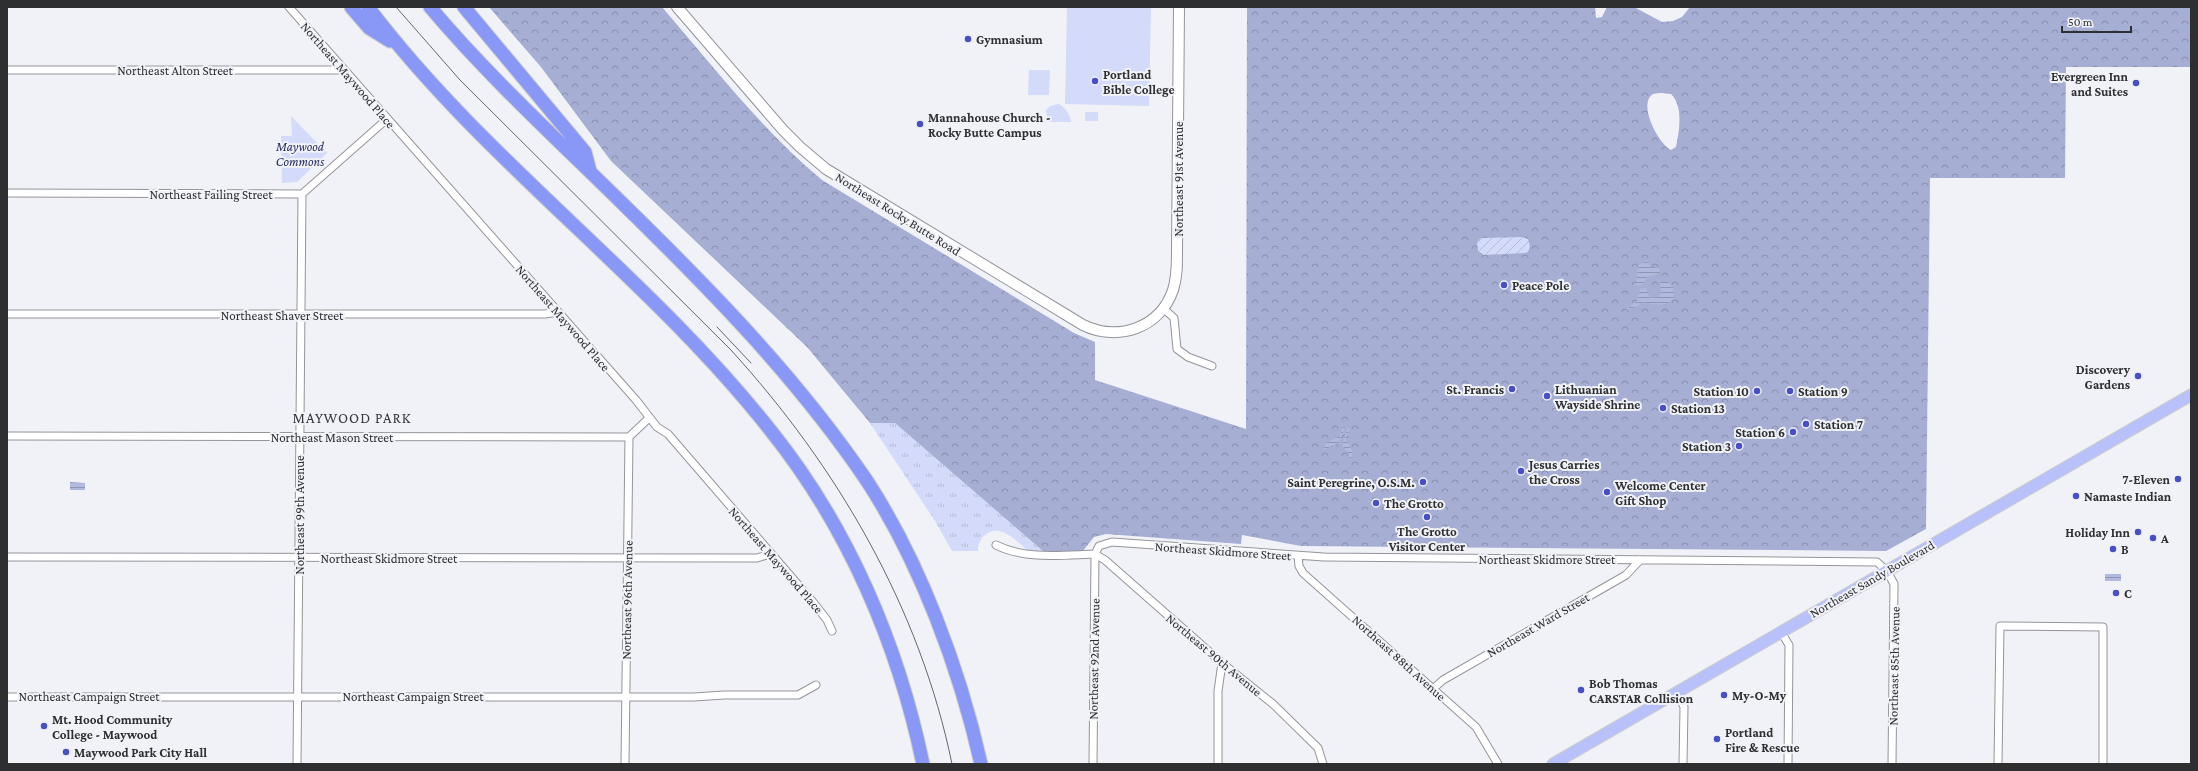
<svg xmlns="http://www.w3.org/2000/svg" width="2198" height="771" viewBox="0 0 2198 771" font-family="'Crimson Pro',serif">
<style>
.grass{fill:url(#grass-tufts)}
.forest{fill:url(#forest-crowns);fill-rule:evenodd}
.park{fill:#d3dafa}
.garden{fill:url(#garden-furrows)}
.water{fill:url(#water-rules)}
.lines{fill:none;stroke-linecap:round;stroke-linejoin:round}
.street-casing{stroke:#94959b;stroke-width:9}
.secondary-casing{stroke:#94959b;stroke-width:12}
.primary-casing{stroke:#cdcdce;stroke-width:13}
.highway-casing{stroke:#cdcdce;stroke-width:15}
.street{stroke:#fff;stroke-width:7}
.secondary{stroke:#fff;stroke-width:10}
.primary{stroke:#b8c1fa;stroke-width:11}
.highway{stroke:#8998f6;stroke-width:13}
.tram{stroke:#67686b;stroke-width:1}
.poi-dot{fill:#484ec3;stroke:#f1f2f8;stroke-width:1.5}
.labels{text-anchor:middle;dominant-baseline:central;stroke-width:4;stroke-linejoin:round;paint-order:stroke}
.poi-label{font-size:13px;font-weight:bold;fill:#2e2f31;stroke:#f1f2f8;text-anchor:start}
.street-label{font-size:13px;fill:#2e2f31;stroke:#f1f2f8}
.park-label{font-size:13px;font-style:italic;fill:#292e5f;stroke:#f1f2f8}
.quarter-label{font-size:15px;letter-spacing:1px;fill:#3a3b40;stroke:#f1f2f8}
</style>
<defs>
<pattern id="grass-tufts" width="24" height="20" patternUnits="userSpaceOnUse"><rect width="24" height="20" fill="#d3dafa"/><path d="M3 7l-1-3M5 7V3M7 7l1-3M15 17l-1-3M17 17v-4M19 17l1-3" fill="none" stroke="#b5bbd7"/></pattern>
<pattern id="forest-crowns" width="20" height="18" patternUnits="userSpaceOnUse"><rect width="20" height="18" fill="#a6aed4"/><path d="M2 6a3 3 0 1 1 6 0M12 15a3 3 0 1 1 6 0" fill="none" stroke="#888ead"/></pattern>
<pattern id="garden-furrows" width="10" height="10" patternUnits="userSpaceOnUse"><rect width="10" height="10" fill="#d3dafa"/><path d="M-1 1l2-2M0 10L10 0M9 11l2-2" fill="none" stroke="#b5bbd7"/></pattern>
<pattern id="water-rules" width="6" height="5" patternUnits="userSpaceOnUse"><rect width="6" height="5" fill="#b1b9df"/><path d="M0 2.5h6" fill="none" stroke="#9097b5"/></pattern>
</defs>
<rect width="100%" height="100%" fill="#f1f2f8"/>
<path class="grass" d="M870,423H895L1043,551H1028C1017,542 1001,522 985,535C980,539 978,544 978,551H952L935,521Z"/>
<path class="forest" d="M489,7H662C713,66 762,130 822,180L1074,333L1095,342V380L1246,429L1247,7H1595L1596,18L1602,17L1607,7H1634L1662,22L1673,21L1682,17L1690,7H2191V67H2066L2065,178H1930L1926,529L1886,551L1301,546L1242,535L1241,544L1106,534L1094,537L1082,552L1043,551L895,423H870L807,347L611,161L541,67ZM1663,93L1671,94C1684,107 1679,131 1676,147L1671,150C1659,144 1637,104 1653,94C1656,93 1660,93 1663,93Z"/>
<path class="park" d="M1067,7H1151L1149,106L1065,104Z
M1029,70H1050L1049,95H1028Z
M1058,104C1064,105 1071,116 1071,122H1048L1046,110L1050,106Z
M1085,112H1098V121H1085Z
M291,116L327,153L297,182L282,183L281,136H292Z"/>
<path class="garden" d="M1523,237L1528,239L1530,246L1528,252L1525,253L1484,255L1478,251L1477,242L1481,238Z"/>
<path class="water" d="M1646,260L1651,267L1659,268L1660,273L1647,277L1643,284L1636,286L1638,266Z
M1660,282H1668L1673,287L1674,298C1667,307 1654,305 1644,302L1636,307L1626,310L1637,301L1640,289L1646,288L1650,298L1659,297L1661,293Z
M1343,426L1345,427L1339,443L1323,450L1326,443L1340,436Z
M1348,428H1350L1346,439L1353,452L1351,459L1342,444Z
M70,482L85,483V490H70Z
M2105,574H2121V581H2105Z"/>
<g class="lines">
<defs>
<path id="street" d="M289,7L636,400L657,427L668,434L813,602L827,620L832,631
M7,70H343
M7,193L302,194L387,119
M1163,308L1174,318L1177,349L1188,357L1212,366
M7,314H545L558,312
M7,436L629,437L649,418
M996,545C1026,560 1063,555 1095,554L1105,560L1222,663L1273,704L1318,748L1323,764
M1298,556L1299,566L1303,573L1476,727L1498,764
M7,557L757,558L770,554
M1781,632L1789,645L1788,764
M1434,688L1443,680L1626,575L1640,560
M1677,692L1684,707L1683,764
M7,697H694L724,695H798L816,685
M297,764L302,194
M625,764L629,437
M1093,764L1095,554L1099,546L1112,542L1324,557L1877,562L1887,571L1894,584L1892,764
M1218,764V691L1222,663
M1998,764L2000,626L2103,627V764"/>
<path id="secondary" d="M677,7L783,130L800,147L826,169L1083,325C1118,342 1160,328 1173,290C1177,278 1177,266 1177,253L1179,7"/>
<path id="primary" d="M1553,764L2191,395"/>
<path id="highway" d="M351,7L369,28L390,41
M368,7C486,163 650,277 771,431C848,527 898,644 923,764
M430,7C490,78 558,140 624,205C712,291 798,379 867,481C920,562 960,670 981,764
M464,7L585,152L590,171"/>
</defs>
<use href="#street" class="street-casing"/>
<use href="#secondary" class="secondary-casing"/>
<use href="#primary" class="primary-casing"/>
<use href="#highway" class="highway-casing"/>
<use href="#street" class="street"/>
<use href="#secondary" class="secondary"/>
<use href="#primary" class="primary"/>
<use href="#highway" class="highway"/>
<path class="tram" d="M396,7L460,80L730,349C837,466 920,608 952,764
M717,327L751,363"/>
</g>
<g class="poi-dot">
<circle cx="968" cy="39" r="4"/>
<circle cx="1095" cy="81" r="4"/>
<circle cx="2136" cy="83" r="4"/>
<circle cx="920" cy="124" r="4"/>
<circle cx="1504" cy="285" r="4"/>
<circle cx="2138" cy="376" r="4"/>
<circle cx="1512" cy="389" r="4"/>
<circle cx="1757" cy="391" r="4"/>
<circle cx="1790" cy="391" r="4"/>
<circle cx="1547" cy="396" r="4"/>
<circle cx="1663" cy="408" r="4"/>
<circle cx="1806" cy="424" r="4"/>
<circle cx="1793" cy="432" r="4"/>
<circle cx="1739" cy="446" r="4"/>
<circle cx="1521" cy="471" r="4"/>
<circle cx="2178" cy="479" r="4"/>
<circle cx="1423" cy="482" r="4"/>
<circle cx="1607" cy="492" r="4"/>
<circle cx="2076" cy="496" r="4"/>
<circle cx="1376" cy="503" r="4"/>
<circle cx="1427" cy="517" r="4"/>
<circle cx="2138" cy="532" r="4"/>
<circle cx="2153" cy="538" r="4"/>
<circle cx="2113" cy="549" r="4"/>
<circle cx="2116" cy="593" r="4"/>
<circle cx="1581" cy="690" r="4"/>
<circle cx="1724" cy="695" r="4"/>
<circle cx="44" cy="726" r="4"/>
<circle cx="1717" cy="739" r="4"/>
<circle cx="66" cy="752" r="4"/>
</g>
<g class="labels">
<g class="poi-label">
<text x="976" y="39">Gymnasium</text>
<text x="1103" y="74">Portland<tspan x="1103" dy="15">Bible College</tspan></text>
<text x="2128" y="76" text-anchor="end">Evergreen Inn<tspan x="2128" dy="15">and Suites</tspan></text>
<text x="928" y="117">Mannahouse Church -<tspan x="928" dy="15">Rocky Butte Campus</tspan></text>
<text x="1512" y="285">Peace Pole</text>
<text x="2130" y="369" text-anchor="end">Discovery<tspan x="2130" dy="15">Gardens</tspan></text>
<text x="1504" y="389" text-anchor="end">St. Francis</text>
<text x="1555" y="389">Lithuanian<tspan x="1555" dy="15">Wayside Shrine</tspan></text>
<text x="1749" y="391" text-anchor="end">Station 10</text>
<text x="1798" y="391">Station 9</text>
<text x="1671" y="408">Station 13</text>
<text x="1814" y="424">Station 7</text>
<text x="1785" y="432" text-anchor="end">Station 6</text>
<text x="1731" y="446" text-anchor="end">Station 3</text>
<text x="1529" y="464">Jesus Carries<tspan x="1529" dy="15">the Cross</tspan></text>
<text x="2170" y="479" text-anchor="end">7-Eleven</text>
<text x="1415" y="482" text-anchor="end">Saint Peregrine, O.S.M.</text>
<text x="1615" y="485">Welcome Center<tspan x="1615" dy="15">Gift Shop</tspan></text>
<text x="2084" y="496">Namaste Indian</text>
<text x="1384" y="503">The Grotto</text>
<text x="1427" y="531" text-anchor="middle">The Grotto<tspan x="1427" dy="15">Visitor Center</tspan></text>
<text x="2130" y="532" text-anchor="end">Holiday Inn</text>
<text x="2161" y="538">A</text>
<text x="2121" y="549">B</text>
<text x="2124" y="593">C</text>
<text x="1589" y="683">Bob Thomas<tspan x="1589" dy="15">CARSTAR Collision</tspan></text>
<text x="1732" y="695">My-O-My</text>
<text x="52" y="719">Mt. Hood Community<tspan x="52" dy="15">College - Maywood</tspan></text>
<text x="1725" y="732">Portland<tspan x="1725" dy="15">Fire &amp; Rescue</tspan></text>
<text x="74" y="752">Maywood Park City Hall</text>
</g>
<g class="street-label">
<text x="175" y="70">Northeast Alton Street</text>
<text transform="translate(348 75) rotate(49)">Northeast Maywood Place</text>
<text transform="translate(1178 179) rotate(-90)">Northeast 91st Avenue</text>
<text x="211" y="194">Northeast Failing Street</text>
<text transform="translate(898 214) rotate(32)">Northeast Rocky Butte Road</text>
<text x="282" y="315">Northeast Shaver Street</text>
<text transform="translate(563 318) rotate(49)">Northeast Maywood Place</text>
<text x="332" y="437">Northeast Mason Street</text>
<text transform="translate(299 515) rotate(-90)">Northeast 99th Avenue</text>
<text transform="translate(1223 551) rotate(4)">Northeast Skidmore Street</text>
<text x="389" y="558">Northeast Skidmore Street</text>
<text x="1547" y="559">Northeast Skidmore Street</text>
<text transform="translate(776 560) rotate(49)">Northeast Maywood Place</text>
<text transform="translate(1872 579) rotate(-30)">Northeast Sandy Boulevard</text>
<text transform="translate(627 600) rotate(-89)">Northeast 96th Avenue</text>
<text transform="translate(1538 625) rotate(-30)">Northeast Ward Street</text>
<text transform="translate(1214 655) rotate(40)">Northeast 90th Avenue</text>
<text transform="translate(1399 658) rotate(42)">Northeast 88th Avenue</text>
<text transform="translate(1094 659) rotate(-89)">Northeast 92nd Avenue</text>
<text transform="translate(1894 666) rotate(-89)">Northeast 85th Avenue</text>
<text x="89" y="696">Northeast Campaign Street</text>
<text x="413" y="696">Northeast Campaign Street</text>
</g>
<g class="park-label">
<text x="300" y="146">Maywood<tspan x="300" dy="15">Commons</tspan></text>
</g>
<g class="quarter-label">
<text x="352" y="418">MAYWOOD PARK</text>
</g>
</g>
<rect width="2198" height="771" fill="none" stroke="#2e2f31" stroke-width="16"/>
<path d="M2062 26v6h69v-6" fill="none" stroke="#2e2f31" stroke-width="2"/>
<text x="2068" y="26" font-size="12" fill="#2e2f31" stroke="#f1f2f8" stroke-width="3" paint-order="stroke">50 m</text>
</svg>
